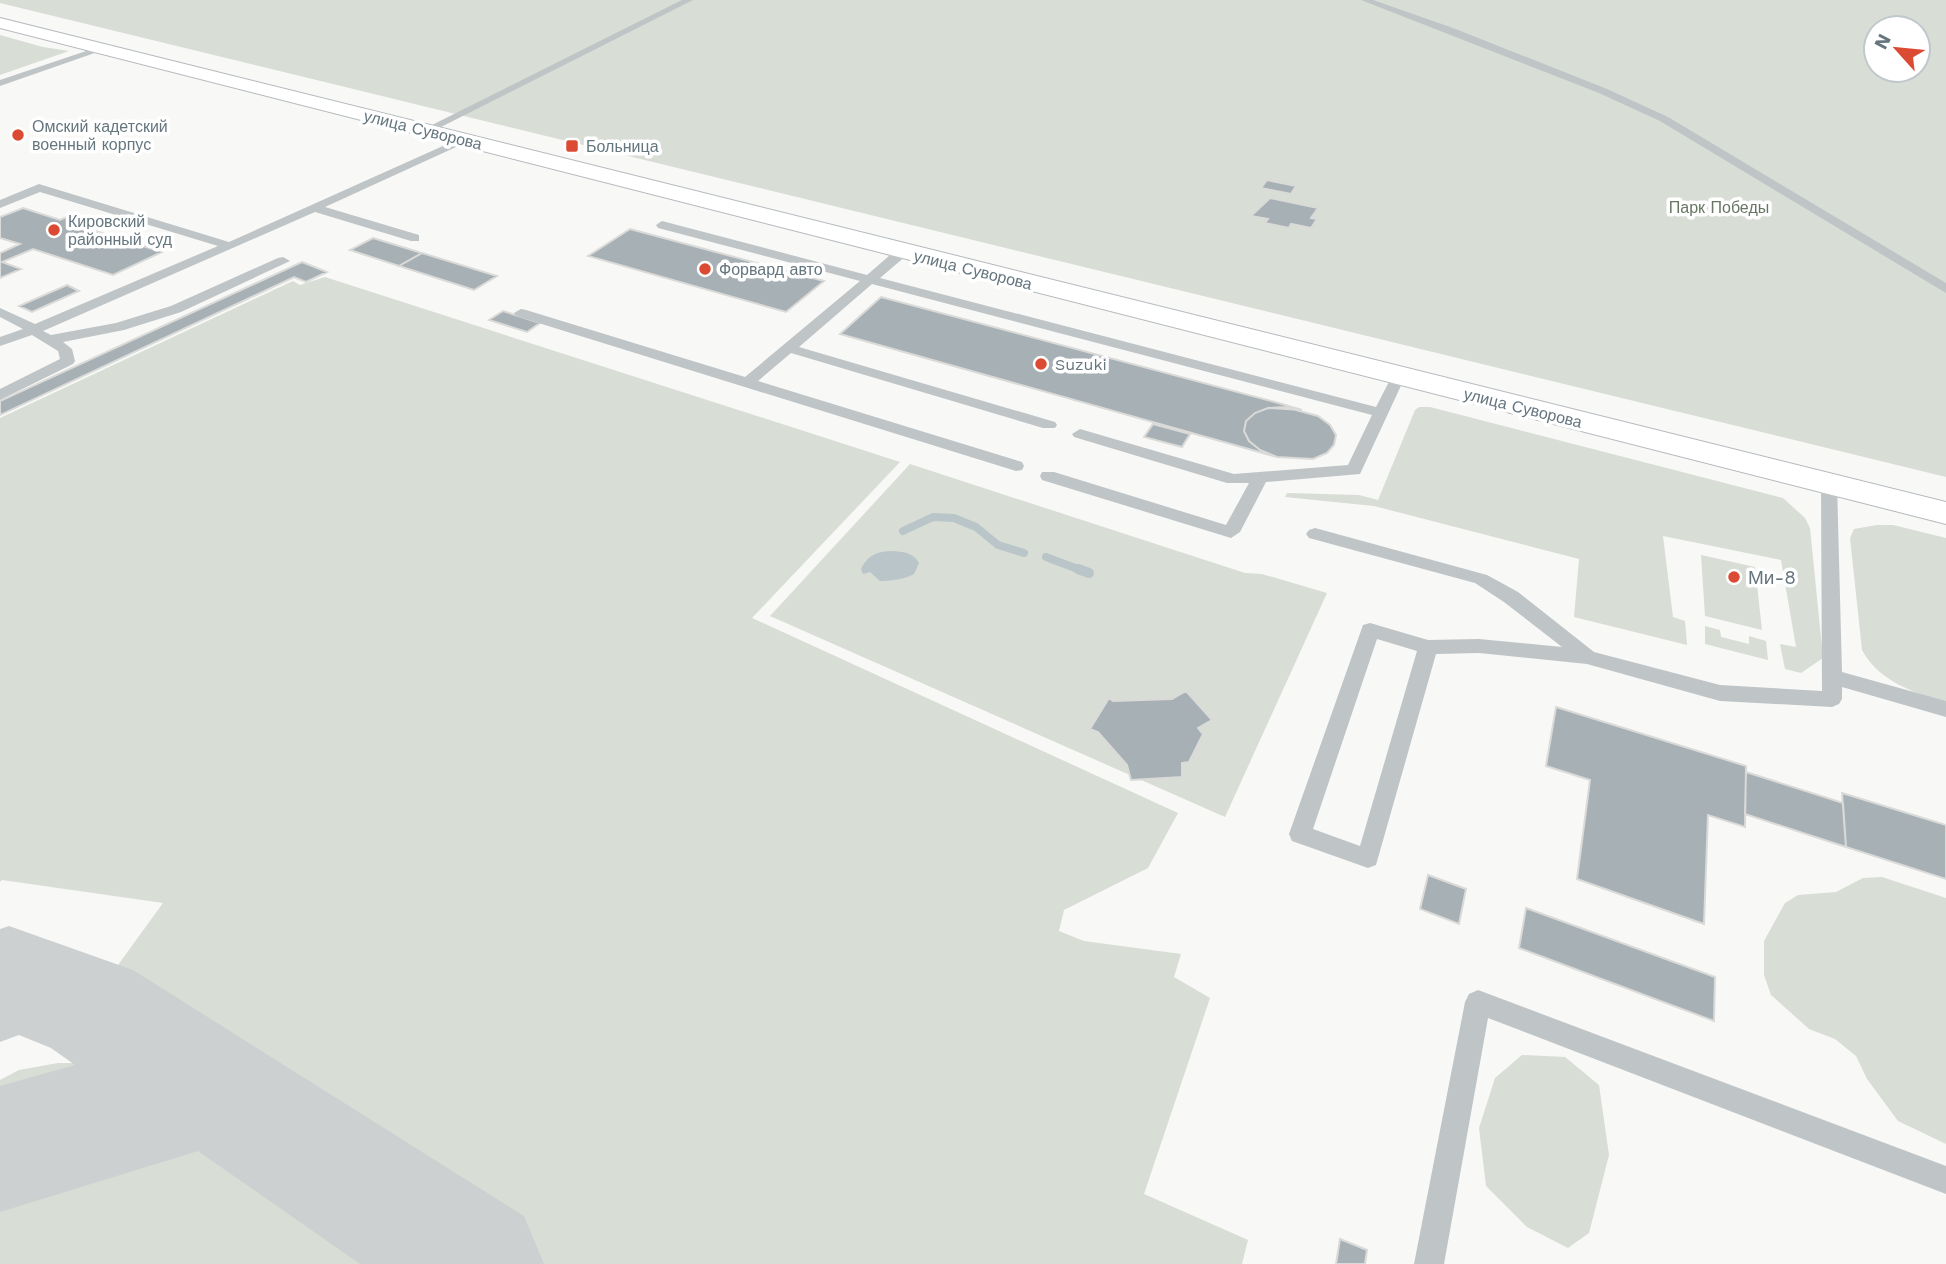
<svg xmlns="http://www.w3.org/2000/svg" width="1946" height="1264" viewBox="0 0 1946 1264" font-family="'Work Sans',sans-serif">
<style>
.green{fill:#d8ddd5;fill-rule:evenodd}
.water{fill:#b9c5c9}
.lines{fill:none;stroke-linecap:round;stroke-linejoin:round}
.stream-far1{stroke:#b9c5c9;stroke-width:8}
.stream{stroke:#b9c5c9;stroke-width:10}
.taxiway{fill:#ccd0d1;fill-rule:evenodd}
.building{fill:#a7b0b5;stroke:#dadad8;stroke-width:2}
.primary-casing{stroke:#b3b9bc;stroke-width:2}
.lane{fill:#bfc4c7;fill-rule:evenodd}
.primary{fill:#fff;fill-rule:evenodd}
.poi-dot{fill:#db4a33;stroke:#fff;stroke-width:2.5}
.labels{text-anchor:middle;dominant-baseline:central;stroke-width:7;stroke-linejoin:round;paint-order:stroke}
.far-poi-label{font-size:16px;fill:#65767f;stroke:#fff;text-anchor:start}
.far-street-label{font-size:16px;fill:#65767f;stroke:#fff}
.far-park-label{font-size:16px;fill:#687763;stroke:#fff}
.poi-label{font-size:19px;fill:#65767f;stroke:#fff;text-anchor:start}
</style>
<rect width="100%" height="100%" fill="#f8f8f6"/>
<path class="green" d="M0,0H1946V477L0,3ZM1876,28H1918V70H1876Z
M0,35L43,47L69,51L0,75Z
M325,277L900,462L752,618L1178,813L1148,868L1064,910L1059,931L1084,941L1181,954L1174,977L1210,998L1144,1194L1248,1240L1242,1264H538L126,1002L110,976L163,903L2,880L0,882V418L293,281L300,285Z
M1419,407H1430L1783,498L1805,518L1810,528L1823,658L1801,673L1785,669L1780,644L1796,647L1781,560L1663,536L1673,617L1685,621L1687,645L1574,617L1579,559L1374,506L1285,497L1287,493L1359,495L1378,500L1415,410Z
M910,464L1245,573L1262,574L1327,593L1225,817L770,616Z
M1877,525H1893L1946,538V703C1915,693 1878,681 1862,650L1850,538L1854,529Z
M1701,555L1755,567L1762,630L1705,616Z
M1705,626L1720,630L1721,637L1749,644V636L1766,641L1768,660L1705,644Z
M1882,877L1946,898V1144L1898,1121L1867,1079L1856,1056L1835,1039L1809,1029L1771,995L1764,975V941L1785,903L1798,895L1836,892L1863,878Z
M1522,1055L1565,1057L1599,1085L1609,1155L1589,1233L1568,1248L1527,1227L1486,1186L1479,1128L1495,1078Z
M58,1063H94L150,1098L0,1141V1080L19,1070Z
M218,1144L391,1264H0V1186L108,1153Z"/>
<path class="water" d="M891,551C903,552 913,552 919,563L914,574C905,579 891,581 880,581L870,572L863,574L861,569C868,555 876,552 891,551Z"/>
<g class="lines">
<path class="stream-far1" d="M903,531L933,517L954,518L976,527L998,545L1024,553
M1046,557L1083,571"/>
<path class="stream" d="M1078,569L1089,573"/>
<path class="taxiway" d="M9,926L133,970L524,1216L544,1264H360L198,1151L0,1212V1086L75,1065L51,1048L19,1035L0,1042V929Z"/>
</g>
<path class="building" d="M1267,180L1296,186L1291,194L1261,188Z
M1270,198L1318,208L1311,218L1317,219L1311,228L1291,224L1289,228L1265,223L1268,219L1251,216Z
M23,208L60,220L71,215L97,223L86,228L162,252L113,275L33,249L2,262L21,269L0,278V253L20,244L0,238V217Z
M630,229L824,281L786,312L588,256Z
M373,238L422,253L399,266L350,250Z
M422,253L497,276L474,290L399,266Z
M302,262L327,272L306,282L294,277L0,415V401Z
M67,285L79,291L32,312L19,306Z
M881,297L1275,402L1302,410L1268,408L1255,413L1246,421L1244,431L1249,441L1260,450L1277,457L840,334Z
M503,311L540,323L527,332L489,320Z
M1285,407L1318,416L1330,425L1336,435L1334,445L1327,453L1313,459L1277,457L1260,450L1249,441L1244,431L1246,421L1255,413L1268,408Z
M1153,424L1190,434L1182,447L1144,437Z
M1186,691L1212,720L1198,728L1203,734L1189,762L1182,763V777L1131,780L1127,765L1098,732L1090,729L1109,698L1113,701L1172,699Z
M1556,707L1746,766L1745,827L1708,815L1704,924L1577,879L1590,780L1546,766Z
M1746,772L1843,803L1846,847L1745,814Z
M1842,793L1946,825V879L1846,847Z
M1428,875L1466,889L1459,924L1420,909Z
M1526,908L1715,977L1714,1021L1519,948Z
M1340,1239L1367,1250L1365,1264H1336Z"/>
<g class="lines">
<defs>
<path id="primary" d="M0,18L1946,502V524L0,28Z"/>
</defs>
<use href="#primary" class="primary-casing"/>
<path class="lane" d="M682,0H693L429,133L420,131Z
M1361,0H1373L1453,28L1607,89L1668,117L1946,283V293L1660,121L1599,93Z
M101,46L109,48L0,86V80Z
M463,137L469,140L467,142L325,207L419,235V241H411L315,212L43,331L51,335L116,323L171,306L278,258L283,257L290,261L181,312L124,330L63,342L72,349L75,361L73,364L0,400V389L60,359L58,351L32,335L0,346V337L23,329L0,317V308L35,324L218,246L40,192L0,208V200L39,184L229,242Z
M662,221L867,275L897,249H907V255L880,278L1376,407L1393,374L1398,373L1405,377L1360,474L1266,482L1240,532L1231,538L1042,480L1040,476L1042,472H1054L1226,525L1249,483H1227L1074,437L1072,434L1080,429L1234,474L1348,465L1372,415L872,284L799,347L1055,422L1057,425L1055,428H1043L791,353L758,381L1022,462L1024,466L1022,470L1016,471L516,316L514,313L521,309L526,310L745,377L860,281L658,228L656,225Z
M1829,479L1837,484L1842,672L1946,701V717L1842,687V699L1839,704L1832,707L1720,701L1587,664L1479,653L1436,654L1376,865L1368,868L1292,841L1289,834L1363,625L1370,623L1428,640L1479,639L1562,647L1504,602L1475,583L1309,538L1306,534L1309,530L1315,528L1487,575L1518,592L1594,652L1720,685L1822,691L1821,484ZM1377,639L1417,651L1360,846L1313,829Z
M1478,990L1946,1166V1194L1488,1018L1444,1264H1414L1465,1002L1469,994Z"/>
<use href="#primary" class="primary"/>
</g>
<g class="poi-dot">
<circle cx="18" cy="135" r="7"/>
<rect x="565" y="139" width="14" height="14" rx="3.5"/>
<circle cx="54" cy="230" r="7"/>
<circle cx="705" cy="269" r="7"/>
<circle cx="1041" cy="364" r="7"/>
<circle cx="1734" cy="577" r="7"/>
</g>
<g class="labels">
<g class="far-poi-label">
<text x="32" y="126">Омский кадетский<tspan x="32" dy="18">военный корпус</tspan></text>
<text x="586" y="146">Больница</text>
<text x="68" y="221">Кировский<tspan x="68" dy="18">районный суд</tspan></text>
<text x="719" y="269">Форвард авто</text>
<text x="1055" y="364">Suzuki</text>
</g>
<g class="far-street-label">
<text transform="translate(423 130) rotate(14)">улица Суворова</text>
<text transform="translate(973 270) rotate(14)">улица Суворова</text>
<text transform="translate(1523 408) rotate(14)">улица Суворова</text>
</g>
<g class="far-park-label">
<text x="1719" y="207">Парк Победы</text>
</g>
<g class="poi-label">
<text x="1748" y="577">Ми-8</text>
</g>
</g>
<g transform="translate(1897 49) rotate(297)"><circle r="33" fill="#ffffff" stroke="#c1c8cc" stroke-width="2"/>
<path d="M0-5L12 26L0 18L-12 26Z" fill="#db4a33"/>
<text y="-10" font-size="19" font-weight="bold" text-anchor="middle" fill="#65767f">N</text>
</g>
</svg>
